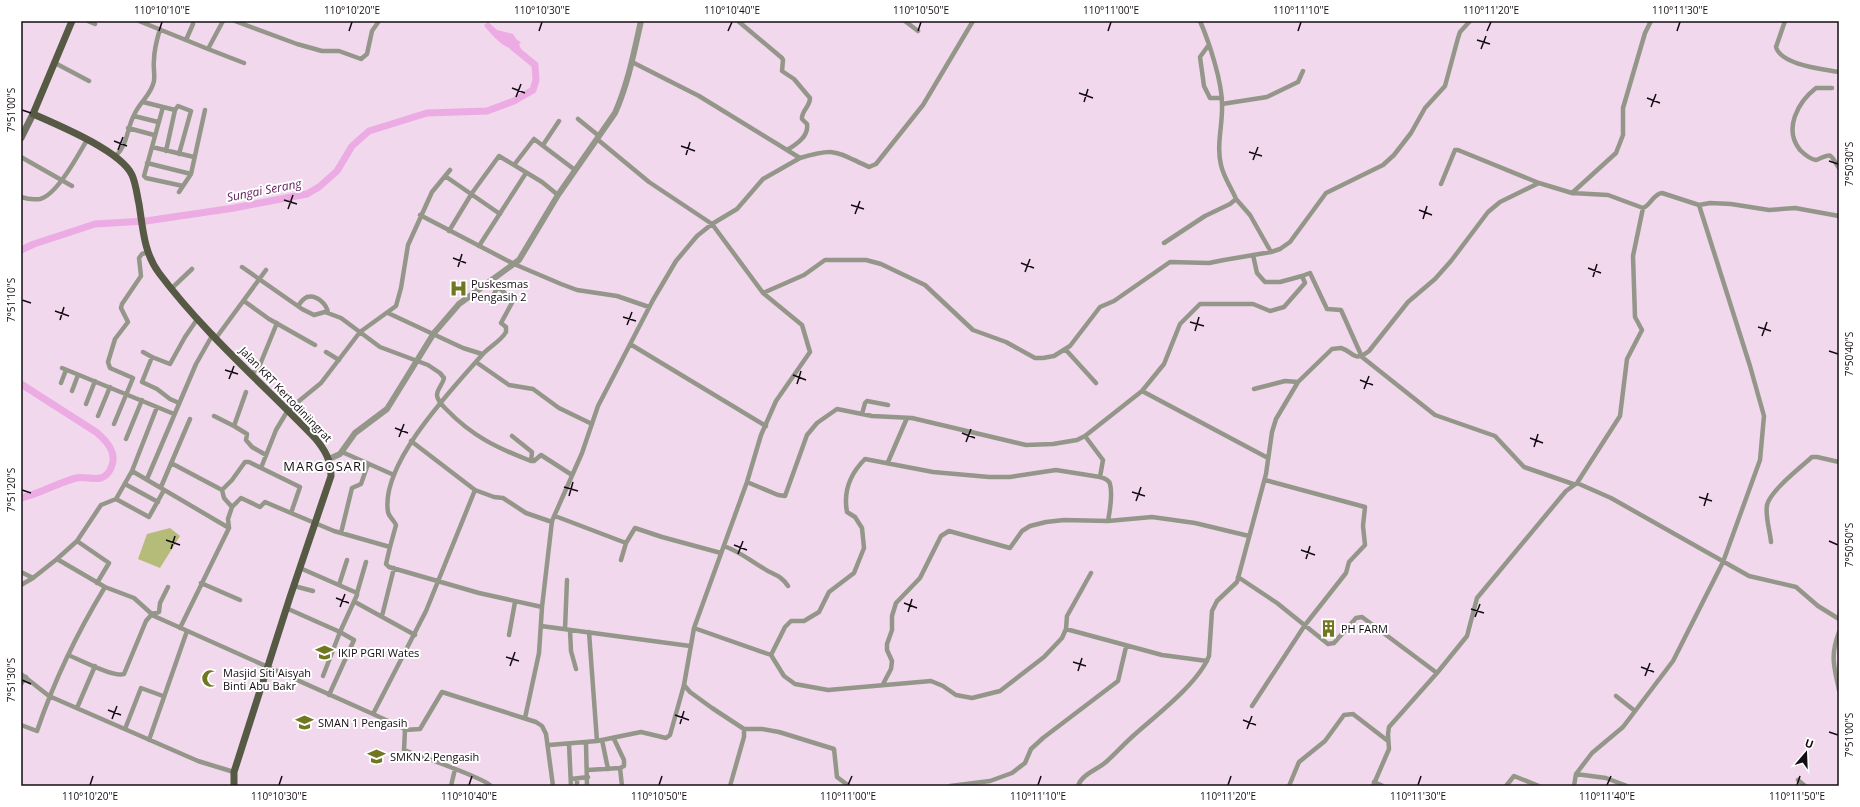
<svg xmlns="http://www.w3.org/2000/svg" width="1860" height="807" viewBox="0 0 1860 807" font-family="'Open Sans',sans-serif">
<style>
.green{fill:#b5bc7a}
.water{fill:#ecabe3}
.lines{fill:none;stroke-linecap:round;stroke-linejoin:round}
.river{stroke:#ecabe3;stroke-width:7}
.minor{stroke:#95968a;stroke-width:4.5}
.tertiary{stroke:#95968a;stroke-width:6}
.secondary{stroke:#707261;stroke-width:7}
.primary{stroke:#565944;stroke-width:7}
.ticks{fill:none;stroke:#140c13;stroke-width:1.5}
.labels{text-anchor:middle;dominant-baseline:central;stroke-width:4;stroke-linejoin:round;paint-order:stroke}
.poi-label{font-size:11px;fill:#140c13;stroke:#fff;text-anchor:start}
.street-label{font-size:11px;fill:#140c13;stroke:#fff}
.water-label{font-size:12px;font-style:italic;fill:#62175c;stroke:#fff}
.quarter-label{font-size:13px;letter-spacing:1px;fill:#140c13;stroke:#fff}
.neatline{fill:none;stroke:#140c13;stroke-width:1.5}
.ticks-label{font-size:10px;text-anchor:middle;fill:#140c13}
</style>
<rect width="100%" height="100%" fill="#f1d8ed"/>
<path class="green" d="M170,528L180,536L160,568L138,559L147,534Z"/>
<path class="water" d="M487,21L497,30L513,34L517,40L521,42L519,44L521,49L520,55L518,52V55C510,46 509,49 502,44C499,42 486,29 484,25L487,23Z"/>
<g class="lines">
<path class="river" d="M21,250L34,244L95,224L146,221L234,208L307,194L319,187L337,171L352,146L369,131L427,113L487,111L514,101L533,90L536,80L535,65L513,47
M21,384L96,432C107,441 118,453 111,468C109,473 106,476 101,478C93,480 84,476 76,478C57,483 40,494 21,498"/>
<path class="minor" d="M88,21L95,24
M139,21L208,49L223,21
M235,21L297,44L322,51H339L361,59L367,54L372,31L379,21
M738,21L782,58L783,60L782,71L794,79L810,98C810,107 801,111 802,119L807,124C809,136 797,144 787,150
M905,21L918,31
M1785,21L1776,47C1781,65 1823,69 1839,72
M186,40L193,24
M1208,46L1200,57L1204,86L1210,98H1222
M208,49L244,63
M55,63L89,81
M1832,88H1816C1798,102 1783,129 1800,150C1805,155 1810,159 1816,160C1833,153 1829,153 1839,168
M143,102L175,110
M1222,104L1267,97L1298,82L1303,71
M163,107L144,176L146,178L183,186
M134,116L158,122
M578,119L599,136
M128,128L154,135
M543,145L559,121
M152,147L194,157
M166,151L175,110L178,106L191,111L179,154
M21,157L72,186
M115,157C129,143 126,129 135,113C141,101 151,95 154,81C155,74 153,67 154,60C154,49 157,39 160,29
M800,158C837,147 836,152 869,167L876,164L923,105L973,21
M147,163L191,174
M514,165L534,139L575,170
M445,176L500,214
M1441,184L1455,150H1458L1539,183
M179,192L191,174L205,110
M1572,193L1616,153L1623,135V108L1645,33L1651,21
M21,197C27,199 33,200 40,199C57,195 78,155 87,140
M1236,199L1250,215L1271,252
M420,215L514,264L561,284L577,290L617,296L649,307
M449,231L472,193L499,156L542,182L558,195
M1164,243L1205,216L1230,204L1236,199C1231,187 1224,178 1221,165C1216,145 1223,124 1222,104C1222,81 1209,42 1200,21
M479,246L526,173
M242,267L302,309L314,315L325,312L341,318L380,347L428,365L440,373L444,378C443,384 437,389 437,395C437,401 443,406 447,410C472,436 497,448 531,461H534L541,455L572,475
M1302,276L1310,273L1327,309L1341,310L1362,357L1435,415L1495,436L1524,467L1573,484
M172,288L192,269
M763,293L804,275L825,260H866L881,264L925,285L973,330L1006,342L1035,358H1043L1054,356L1070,346L1100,307L1114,301L1170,262L1209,263L1224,260L1271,252L1280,249L1290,242L1326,193L1383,165L1394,155L1411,133L1425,108L1445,86L1458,38L1460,32L1470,21
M244,301L269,319L315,345
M490,302L498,286
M298,306C300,303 303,299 307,297C316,294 327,304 328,313
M388,313L463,348L482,354
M216,338L266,270
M630,344L766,426
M1066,350L1096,383
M143,352L152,357
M326,352L339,360
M476,362L509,385L533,389L559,408L592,424
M62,368L174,414
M251,373L256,371L259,367L277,323
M61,383L66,370
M1254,389L1285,381L1298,382
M72,391L78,375
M1142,391L1268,458
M246,392L234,426L247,434L246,440L252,447L266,455
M179,403L170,399L157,389L142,382L152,357L170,364L185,337L198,318
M86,404L95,381
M157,407L132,471L116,499L149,517L164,490
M862,414L865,403L867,401L888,405
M98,416L110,387
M214,416L234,426
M114,424L133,378L110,368L108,362L115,339L128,322L121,308L122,304L141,276L139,258L142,254L148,252
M512,436L532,452L531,461
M1085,436L1103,460L1100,477
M126,439L142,400
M411,441L475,490L494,497L503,498L526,513L552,522
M342,452L394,475
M888,462L907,418
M171,463L222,490L232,480L245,462H249L300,487L291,513L334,531L390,547L386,564L389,567L479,593L542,607
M261,468L276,430L288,410L321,383L360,332L396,306L401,288L408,245L432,192L450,170
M132,471L229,528
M147,479L196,364L213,334
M747,482L778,495L785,496L807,435L817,423L837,409L872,416L912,418L1026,445L1053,444L1077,440L1085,436L1142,391L1164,364L1180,324L1200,304H1253L1270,311L1284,307L1305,283L1302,276L1280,282H1265L1257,273L1253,255
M1577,483L1620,416L1627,359L1642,330L1635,317L1633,256L1643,208
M125,484L158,502
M161,487L190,419
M232,507L241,498L260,507L265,502L291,513
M555,516L626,543
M341,533L352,488L361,484L368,464
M77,541L109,563L97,583
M1771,542C1770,531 1765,516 1767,505C1770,491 1801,467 1812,457H1817L1839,462
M724,546C740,552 748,559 763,568C773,575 780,574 788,586
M390,547L396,525C394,520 389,517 388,512C380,464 452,389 482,355C489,347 501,341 506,332V327L501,323L513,301L491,280
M57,559L77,541L101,505L116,499
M621,560L626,543L635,528L662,537L721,553
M300,568L357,593V595L340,632L323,676
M21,572L33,578
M1238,577L1277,603L1328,644L1334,643L1356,618L1362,617L1437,673
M201,583L240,600
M21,585L33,578L57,559L105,587L134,598L154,616L373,714L426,611L475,490
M339,585L347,560
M294,586L313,591
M357,593L366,562
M355,602L415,635
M286,608L340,632L354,640L329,695
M382,616L394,568
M541,626L690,646
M180,628L229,528L228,519L232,507L224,498L222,490
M694,628L771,655L784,676L795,684L828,690L931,681L943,686L956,695L972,698L1000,691L1044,657L1062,638L1066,629L1162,655L1207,661
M565,629L567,580
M1066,629L1067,616L1091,573
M570,630L571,651L576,669
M589,632L597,741
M1839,632C1830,656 1834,666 1839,690
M509,635L515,602
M68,655C79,659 114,678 124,674L146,621L152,614L159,612L160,603L168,587
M771,655L785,627L791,621H804L819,612L829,592L854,573L864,548L862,528L855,517L847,512C843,491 850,474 865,459L933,472L989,477H1010L1056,470L1100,477C1104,478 1109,480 1110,484C1113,495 1110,510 1108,521
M21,674L49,696L198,761L234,772
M21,684L26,677
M883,684L891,669L892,661L887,650V644L892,630V616L896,603L920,578L941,536L949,531L1010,548L1022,531L1030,526L1046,522L1064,520L1108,521L1152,517L1195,523L1249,536
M684,685L690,692L712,708L744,729H762L779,732L834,749L837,777L849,786
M1616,696L1635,711
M1252,706L1305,625L1346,573L1349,562L1365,545L1363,526L1365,507L1265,480
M77,708L95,666
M373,714L403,728L405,730L420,729L442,692L536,722L542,726L546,734L553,786
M525,718L539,653L542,607L552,521L582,453L598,406L653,300L676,261L697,236L712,224L737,209L763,179L800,158L699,96L632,62
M21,725L37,731C54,681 77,633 105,587
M125,729L141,688L163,696
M405,730L404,750C418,755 486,779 491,786
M149,740L187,631
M602,740L608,769
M586,743L587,786
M569,744L571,786
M549,745L597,741L641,732L666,738L670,735L684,685L694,628L747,482L761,435L776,401L810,352L802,325L763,293L712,224L649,182L597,139
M620,768L622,786
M588,770L620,768L624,766V760L614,739
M571,779L588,777
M1798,780L1805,786
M1374,782L1383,786
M451,786L455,769
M577,786V779
M730,786L744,737V729
M950,786L990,781L1012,773L1025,763L1031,749L1043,738L1118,681L1126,647
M1078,786C1082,774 1097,770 1106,762C1115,754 1123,745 1133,736C1155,716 1198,684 1209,656L1212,611L1217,601L1237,582L1266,474L1272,432L1276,419L1298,382L1332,349L1341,348C1354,352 1354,363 1369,351L1408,302L1435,279L1451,261L1488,212L1500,202L1539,183L1572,193L1608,195L1643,208C1651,205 1653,194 1662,193L1699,205L1710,203L1731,204L1769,210L1795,208L1839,216
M1289,786L1299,762L1325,741L1344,715L1353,714L1388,741
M1373,786L1389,749L1388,734L1389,727L1437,673L1467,636L1477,598L1566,491L1577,483L1611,498L1749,576L1796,587L1818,606L1839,619
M1506,786L1514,776L1539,786
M1574,786L1576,774
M1627,786L1606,778L1576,774L1592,753L1623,727L1673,661L1723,562L1760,460L1764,416L1750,366L1699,205"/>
<path class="tertiary" d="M329,459L340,454L355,433L387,409L434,333L459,304L519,260L558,195L615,113C628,84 634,52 641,21"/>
<path class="secondary" d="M21,138L33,114"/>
<path class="primary" d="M72,21L33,114C58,125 121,151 132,175C136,184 137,195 139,204C143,229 144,253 159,273C204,333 263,384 315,438C325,450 331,460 331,476L290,597L234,772V786"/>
</g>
<path class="ticks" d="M159,31L162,22M349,31L352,22M539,31L542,22M728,31L732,22M918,31L921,22M1108,31L1111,22M1298,31L1301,22M1487,31L1491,22M1677,31L1680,22M1477,40L1490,44M1481,49L1486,36M512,88L525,93M1079,93L1093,98M516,97L521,84M1647,98L1660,103M1084,102L1088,89M1651,107L1656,94M22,110L31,113M114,141L127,146M681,146L695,151M118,150L123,137M1249,152L1262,156M686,155L690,142M1253,160L1258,147M1829,161L1838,164M284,200L297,204M851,205L864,209M288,209L293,195M1419,210L1432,215M855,214L860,201M1423,219L1427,206M453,258L466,263M1021,263L1034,268M458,267L462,254M1588,268L1601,273M1025,272L1030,259M1593,277L1597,264M22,300L31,303M55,311L69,316M623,317L636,321M60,320L64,307M1190,322L1204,326M627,325L632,312M1758,327L1771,331M1195,331L1199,317M1762,336L1767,322M1829,351L1838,354M225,370L238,374M793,375L806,380M229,379L234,366M1360,380L1373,385M797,384L801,371M1364,389L1369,376M395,428L408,433M962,433L975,438M399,437L404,424M1530,438L1543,443M966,442L971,429M1534,447L1538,434M564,487L578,491M22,490L31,493M1132,492L1145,496M569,496L573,482M1699,497L1712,501M1136,501L1141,487M1704,506L1708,493M166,540L180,545M1829,541L1838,545M734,545L747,550M171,549L175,536M1301,550L1315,555M738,554L743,541M1306,559L1310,546M336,598L349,603M904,603L917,608M340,607L345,594M1471,609L1484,613M908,612L912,599M1475,617L1480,604M506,657L519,661M1073,662L1086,666M510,666L515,652M1641,667L1654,672M1078,671L1082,658M1645,676L1650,663M22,680L31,684M108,710L121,715M675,715L689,720M112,719L117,706M1243,720L1256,725M680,724L684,711M1247,729L1252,716M1829,732L1838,735M90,785L93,776M279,785L282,776M469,785L472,776M659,785L662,776M848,785L852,776M1038,785L1041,776M1228,785L1231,776M1418,785L1421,776M1607,785L1611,776M1797,785L1800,776"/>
<defs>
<symbol id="hospital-bare" viewBox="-9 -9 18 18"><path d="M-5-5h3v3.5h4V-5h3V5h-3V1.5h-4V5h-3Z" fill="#717720" stroke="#fff" stroke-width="2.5" paint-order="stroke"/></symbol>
<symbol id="building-bare" viewBox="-9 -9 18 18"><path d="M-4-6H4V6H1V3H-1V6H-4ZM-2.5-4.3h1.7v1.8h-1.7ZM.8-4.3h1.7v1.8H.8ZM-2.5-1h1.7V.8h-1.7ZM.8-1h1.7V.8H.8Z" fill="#717720" stroke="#fff" stroke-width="2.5" paint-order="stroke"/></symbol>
<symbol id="university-bare" viewBox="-9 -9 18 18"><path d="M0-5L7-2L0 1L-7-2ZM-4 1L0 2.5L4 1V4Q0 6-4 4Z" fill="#717720" stroke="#fff" stroke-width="2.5" paint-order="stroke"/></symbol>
<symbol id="mosque-bare" viewBox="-9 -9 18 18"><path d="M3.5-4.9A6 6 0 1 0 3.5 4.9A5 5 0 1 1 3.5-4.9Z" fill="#717720" stroke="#fff" stroke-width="2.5" paint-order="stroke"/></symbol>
<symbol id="school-bare" viewBox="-9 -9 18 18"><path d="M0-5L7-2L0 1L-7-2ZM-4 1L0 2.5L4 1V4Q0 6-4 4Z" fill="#717720" stroke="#fff" stroke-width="2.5" paint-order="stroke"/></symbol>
</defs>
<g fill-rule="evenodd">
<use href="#hospital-bare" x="446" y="276" width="25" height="25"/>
<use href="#building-bare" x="1316" y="616" width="25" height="25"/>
<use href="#university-bare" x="312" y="640" width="25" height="25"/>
<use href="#mosque-bare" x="198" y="666" width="25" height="25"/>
<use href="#school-bare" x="292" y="710" width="25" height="25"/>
<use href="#school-bare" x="364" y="744" width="25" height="25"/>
</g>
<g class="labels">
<g class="poi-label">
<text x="471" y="283">Puskesmas<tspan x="471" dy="13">Pengasih 2</tspan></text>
<text x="1341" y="628">PH FARM</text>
<text x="338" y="652">IKIP PGRI Wates</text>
<text x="223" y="672">Masjid Siti Aisyah<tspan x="223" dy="13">Binti Abu Bakr</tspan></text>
<text x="318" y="722">SMAN 1 Pengasih</text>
<text x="390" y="756">SMKN 2 Pengasih</text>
</g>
<g class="street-label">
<text transform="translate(286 394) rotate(46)">Jalan KRT Kertodiniingrat</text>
</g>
<g class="water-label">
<text transform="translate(264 190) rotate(-11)">Sungai Serang</text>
</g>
<g class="quarter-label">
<text x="325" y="466">MARGOSARI</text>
</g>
</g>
<rect width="1860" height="807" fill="none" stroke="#ffffff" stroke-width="44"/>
<g transform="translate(1806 753) rotate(19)" stroke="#ffffff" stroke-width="3" paint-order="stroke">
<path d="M0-3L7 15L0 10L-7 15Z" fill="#140c13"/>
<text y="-6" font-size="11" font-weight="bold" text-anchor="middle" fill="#140c13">U</text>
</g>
<rect x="22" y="22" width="1816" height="763" class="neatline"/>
<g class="ticks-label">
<text x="162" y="14">110°10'10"E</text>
<text x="352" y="14">110°10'20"E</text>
<text x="542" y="14">110°10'30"E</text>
<text x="732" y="14">110°10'40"E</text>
<text x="921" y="14">110°10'50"E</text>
<text x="1111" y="14">110°11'00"E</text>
<text x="1301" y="14">110°11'10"E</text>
<text x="1491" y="14">110°11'20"E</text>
<text x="1680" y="14">110°11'30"E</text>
<text transform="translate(11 110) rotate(-90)" y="4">7°51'00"S</text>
<text transform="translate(1849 164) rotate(-90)" y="4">7°50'30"S</text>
<text transform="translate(11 300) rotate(-90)" y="4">7°51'10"S</text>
<text transform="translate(1849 354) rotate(-90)" y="4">7°50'40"S</text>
<text transform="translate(11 490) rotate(-90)" y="4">7°51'20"S</text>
<text transform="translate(1849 545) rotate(-90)" y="4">7°50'50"S</text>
<text transform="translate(11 680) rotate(-90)" y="4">7°51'30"S</text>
<text transform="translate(1849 735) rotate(-90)" y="4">7°51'00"S</text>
<text x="90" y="800">110°10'20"E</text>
<text x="279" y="800">110°10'30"E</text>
<text x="469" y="800">110°10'40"E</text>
<text x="659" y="800">110°10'50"E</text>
<text x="848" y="800">110°11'00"E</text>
<text x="1038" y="800">110°11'10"E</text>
<text x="1228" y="800">110°11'20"E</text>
<text x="1418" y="800">110°11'30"E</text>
<text x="1607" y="800">110°11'40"E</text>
<text x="1797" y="800">110°11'50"E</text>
</g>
</svg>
